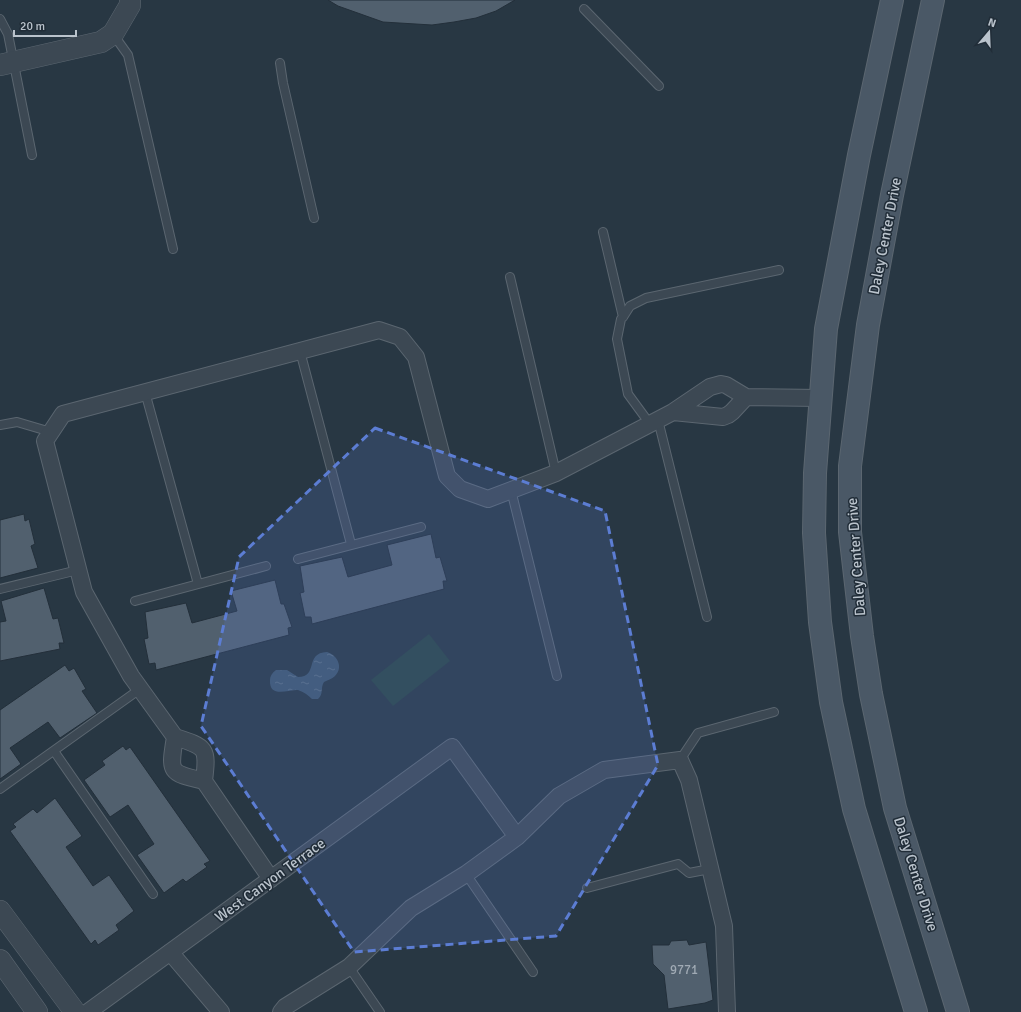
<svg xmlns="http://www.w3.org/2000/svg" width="1021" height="1012" viewBox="0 0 1021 1012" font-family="Signika,sans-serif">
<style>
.pitch{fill:#2a4444}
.water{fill:url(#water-ripples)}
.building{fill:#51606e;stroke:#232f3a}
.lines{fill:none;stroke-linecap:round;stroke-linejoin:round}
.service-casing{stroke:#5b6670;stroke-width:10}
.minor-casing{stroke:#5b6670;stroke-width:18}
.tertiary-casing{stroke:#5b6670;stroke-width:22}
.secondary-casing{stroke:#5b6670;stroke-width:24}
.service{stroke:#3c4853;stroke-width:8}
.minor{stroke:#3c4853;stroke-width:16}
.tertiary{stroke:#3c4853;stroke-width:21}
.secondary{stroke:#4a5866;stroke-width:22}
.marked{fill:#5c7dd3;fill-opacity:0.2;stroke:#5c7dd3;stroke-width:3;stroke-dasharray:8 5;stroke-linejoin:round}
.labels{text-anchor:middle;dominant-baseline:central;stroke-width:3;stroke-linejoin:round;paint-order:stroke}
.number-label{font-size:13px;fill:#a0aab4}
.street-label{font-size:15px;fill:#bac3cc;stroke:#212d38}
</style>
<defs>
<pattern id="water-ripples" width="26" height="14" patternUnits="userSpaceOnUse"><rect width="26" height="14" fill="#3e566c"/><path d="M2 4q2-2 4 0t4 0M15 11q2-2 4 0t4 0" fill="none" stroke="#586d80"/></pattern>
</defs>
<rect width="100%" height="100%" fill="#283743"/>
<path class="pitch" d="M429,634L450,661L393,706L371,680Z"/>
<path class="water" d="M327,652C337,655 344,667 335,676C332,679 327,680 324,682C320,688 324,694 318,699H312C308,695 304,692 298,690C289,689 269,699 270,680C270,676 272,673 276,670H287L298,677C319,677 304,653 327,652Z"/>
<path class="building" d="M328,0H515L496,11L476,18L454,22L432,25L383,22L338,6Z
M24,514L25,521L29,519L35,544L31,546L38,568L0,578V520Z
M431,534L436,558L440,557L447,581H443L444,589L312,624L311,617H305L300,593L304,592L300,566L342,557L348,577L392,565L387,545Z
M275,580L281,604H284L292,627L288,628L289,635L156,670L155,663L149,664L144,639L148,638L145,612L186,603L192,623L237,611L231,591Z
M44,588L53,619L58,618L64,643H59L60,649L0,661V622L6,621L1,601Z
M65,665L69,671L74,668L86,689L82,691L97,713L60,738L48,722L10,748L21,764L0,779V710Z
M123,746L126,750L130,747L210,861L204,864L207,867L186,882L183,879L164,893L137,855L154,844L128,805L110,817L84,780L105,765L102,761Z
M55,798L82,836L66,847L93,886L109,875L134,911L116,925L119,930L98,945L95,940L91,944L10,831L16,827L13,824L33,809L37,813Z
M687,940L689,945L706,942L713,1000L705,1003L668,1009L664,975L653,964L652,945H669L671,941Z"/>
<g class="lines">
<defs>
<path id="service" d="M584,9L659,86
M0,19L8,34L32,155
M113,34L128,55L173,249
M280,63L283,83L314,218
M603,232L623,317
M510,277L556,473
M300,351L351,544
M145,392L198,584
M658,420L707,617
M650,424L628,394L617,339L621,319L623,317L630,306L646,298L779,270
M0,425L17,422L51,432
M511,490L557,676
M298,559L421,527
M0,589L78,570
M135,601L266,566
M54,751L153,894
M680,760L698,733L774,712
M0,789L140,689
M466,874L533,972
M587,888L678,864L689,873L710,869
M349,967L380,1012"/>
<path id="minor" d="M721,384L726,385L746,397L732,412L728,415L723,417L673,412L710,387Z
M746,397L820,398
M175,737L131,676L84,592L45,441L63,414L379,330L400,337L416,357L447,476L460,489L488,499L556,473L673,412
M175,737C207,747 208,748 204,781C169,773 169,773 175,737Z
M204,781L271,879
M170,952L221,1012
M88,1012L452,747L517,837
M281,1012L285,1007L349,967L411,908L466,874L517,837L559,796L604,770L680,760L689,780L724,926L727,1012"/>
<path id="tertiary" d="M0,65L101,42L113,34L130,5V0
M0,911L75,1012
M0,960L37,1012"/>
<path id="secondary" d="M892,0L859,155L826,329L815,473L814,533L820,622L831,702L854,809L916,1012
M933,0L892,195L868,325L850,466V532L862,636L871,694L895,808L958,1012"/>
</defs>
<use href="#service" class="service-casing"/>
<use href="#minor" class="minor-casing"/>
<use href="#tertiary" class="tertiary-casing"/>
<use href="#secondary" class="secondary-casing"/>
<use href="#service" class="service"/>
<use href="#minor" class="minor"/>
<use href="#tertiary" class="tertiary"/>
<use href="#secondary" class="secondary"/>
</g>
<path class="marked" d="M375,428L605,511L658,765L556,936L354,952L201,726L239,557Z"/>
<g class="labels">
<g class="number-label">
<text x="684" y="970">9771</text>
</g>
<g class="street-label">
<text transform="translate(885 236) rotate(-79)">Daley Center Drive</text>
<text transform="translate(856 557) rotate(-94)">Daley Center Drive</text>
<text transform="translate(916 874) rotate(73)">Daley Center Drive</text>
<text transform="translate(270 880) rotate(-36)">West Canyon Terrace</text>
</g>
</g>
<g transform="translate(989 32) rotate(19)" stroke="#212d38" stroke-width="3" paint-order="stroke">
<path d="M0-3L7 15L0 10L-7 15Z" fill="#bac3cc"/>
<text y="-6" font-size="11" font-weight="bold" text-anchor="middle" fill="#bac3cc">N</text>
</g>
<path d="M14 30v6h62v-6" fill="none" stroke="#bac3cc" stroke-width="2"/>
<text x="20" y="30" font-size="12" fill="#bac3cc" stroke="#212d38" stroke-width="3" paint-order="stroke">20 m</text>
</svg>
